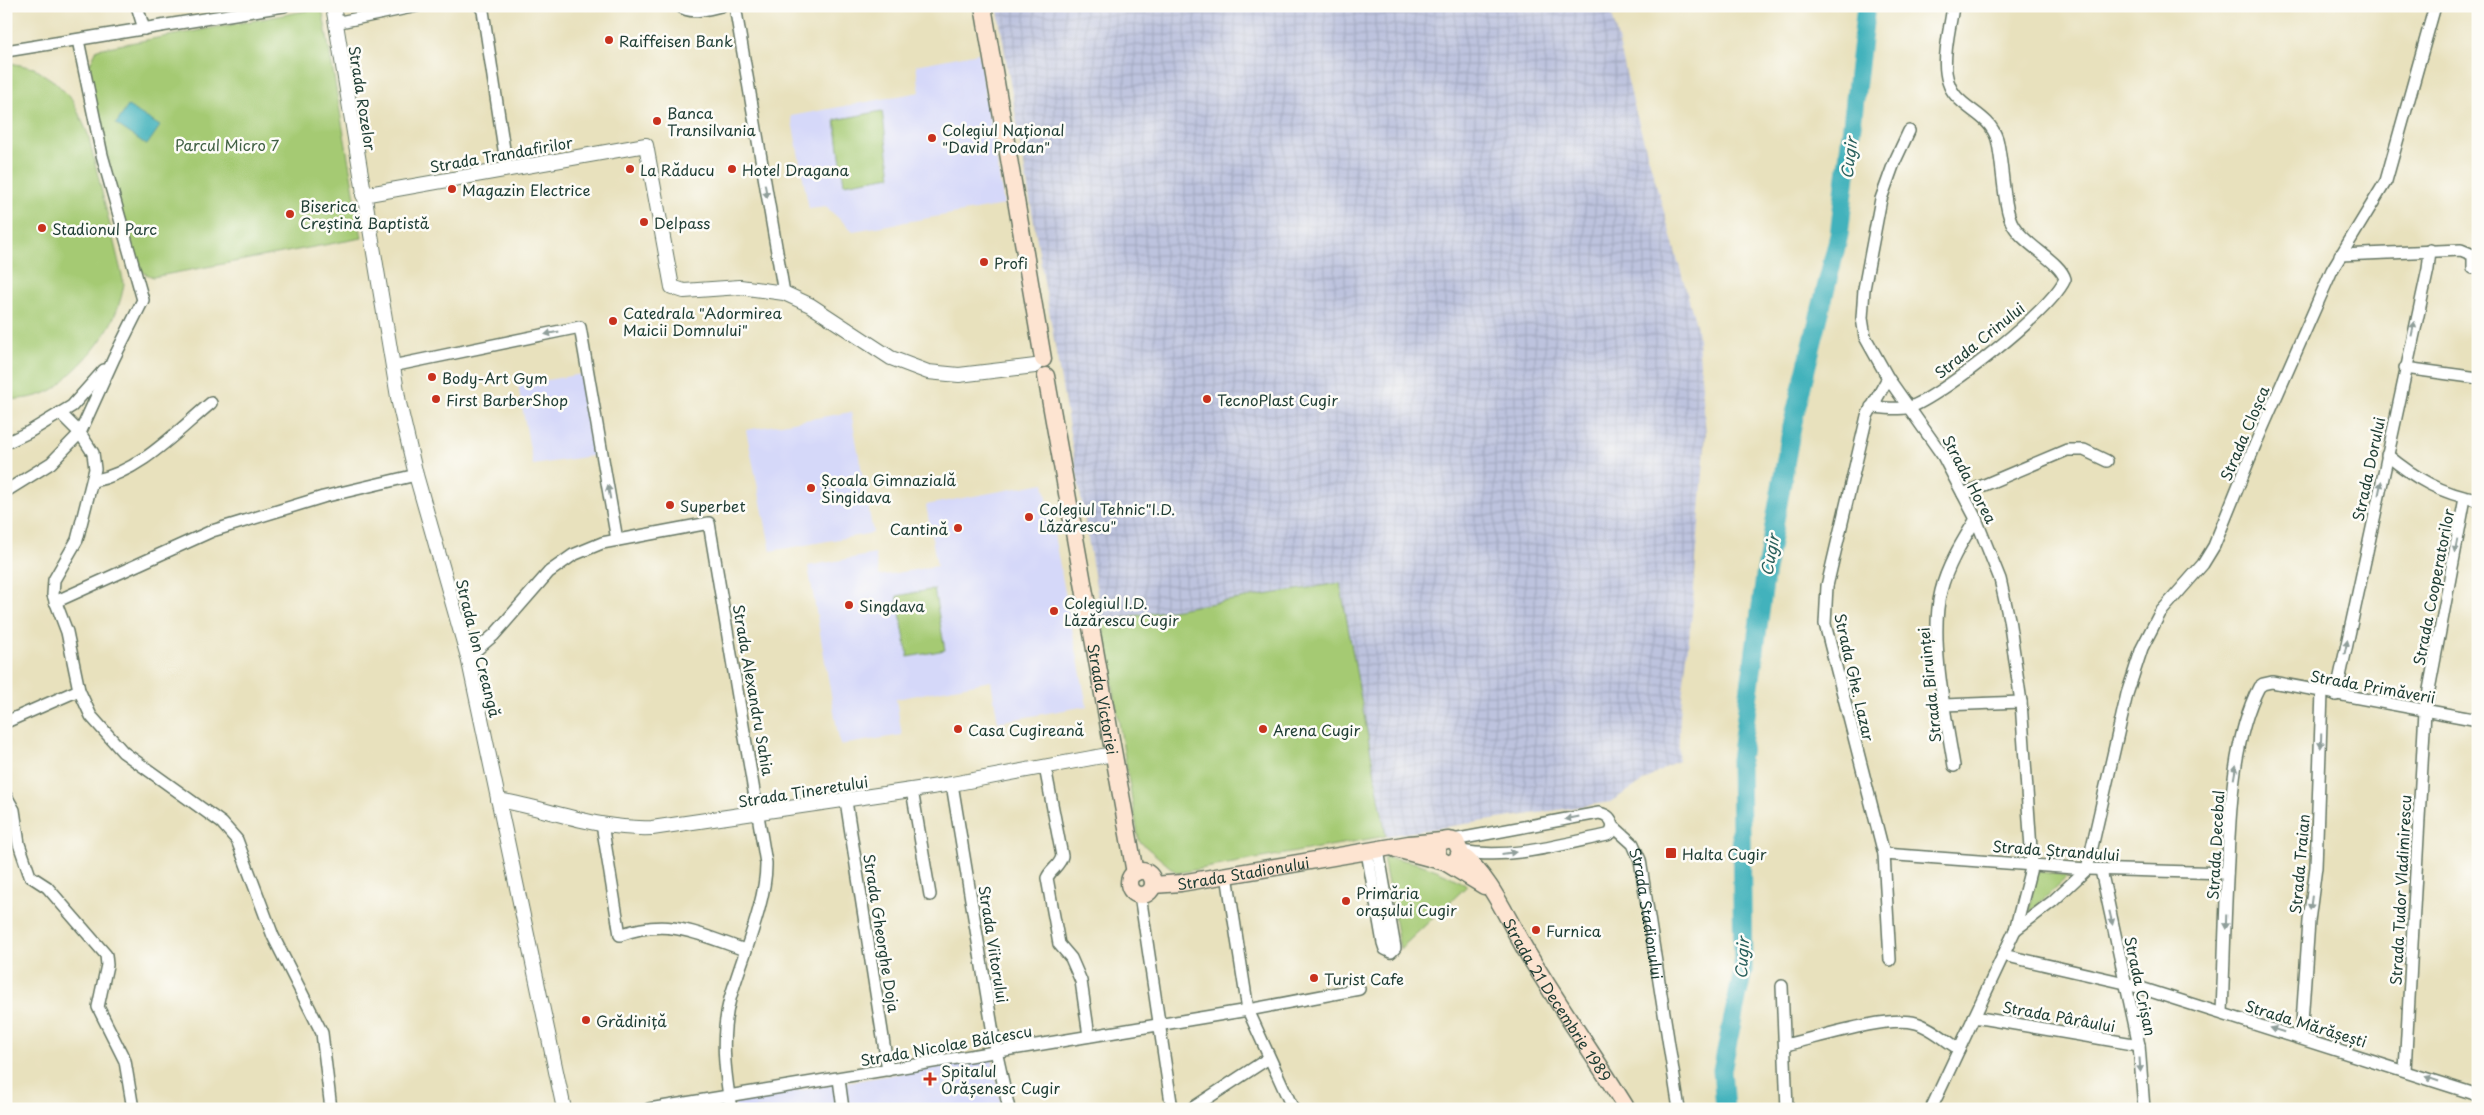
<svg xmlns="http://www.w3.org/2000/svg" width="2484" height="1115" viewBox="0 0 2484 1115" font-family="'Playpen Sans',sans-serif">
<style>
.built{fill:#d5d8f9}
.industrial{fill:url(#industrial-grid)}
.park{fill:#a5ca73;stroke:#628454}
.water{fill:#42b2bc;stroke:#307878}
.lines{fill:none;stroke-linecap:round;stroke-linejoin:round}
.river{stroke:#42b2bc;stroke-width:19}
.minor-casing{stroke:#657664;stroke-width:14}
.tertiary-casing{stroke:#657664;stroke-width:16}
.secondary-casing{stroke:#657664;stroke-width:19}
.minor{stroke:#fff;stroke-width:11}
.tertiary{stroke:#fff;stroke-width:14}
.secondary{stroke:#fde4d1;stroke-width:16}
.oneway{fill:#8f9e9a}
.poi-dot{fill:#c8321e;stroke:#fdfcf7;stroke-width:2}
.labels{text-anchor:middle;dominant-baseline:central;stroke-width:5;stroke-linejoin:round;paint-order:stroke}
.poi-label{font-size:15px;fill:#1f3d34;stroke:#fdfcf7;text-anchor:start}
.street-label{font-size:15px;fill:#1f3d34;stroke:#fdfcf7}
.park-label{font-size:15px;fill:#406044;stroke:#fdfcf7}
.water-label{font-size:16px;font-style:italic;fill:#2a605d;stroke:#fdfcf7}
</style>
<defs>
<pattern id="industrial-grid" width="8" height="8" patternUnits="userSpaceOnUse" patternTransform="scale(1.25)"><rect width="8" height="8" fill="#bdc3de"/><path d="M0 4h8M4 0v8" fill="none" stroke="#a2a8bf"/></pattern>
</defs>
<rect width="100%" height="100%" fill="#fdfcf7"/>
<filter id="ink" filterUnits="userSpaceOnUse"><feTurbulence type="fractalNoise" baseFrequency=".02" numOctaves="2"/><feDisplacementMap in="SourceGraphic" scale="10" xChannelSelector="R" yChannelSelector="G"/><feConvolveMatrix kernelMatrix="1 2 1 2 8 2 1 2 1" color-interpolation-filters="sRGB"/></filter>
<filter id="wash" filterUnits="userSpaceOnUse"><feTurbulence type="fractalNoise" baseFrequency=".0096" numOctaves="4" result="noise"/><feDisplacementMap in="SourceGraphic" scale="20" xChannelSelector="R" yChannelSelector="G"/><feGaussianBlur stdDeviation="1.12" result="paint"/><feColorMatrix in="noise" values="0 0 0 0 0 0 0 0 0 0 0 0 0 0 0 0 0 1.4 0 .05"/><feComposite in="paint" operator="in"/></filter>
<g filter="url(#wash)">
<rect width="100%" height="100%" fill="#e8e1bd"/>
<path class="built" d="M979,53L1004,205L853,231L826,207L809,209L791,116L920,92L916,65Z
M582,374L598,455L533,465L518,385Z
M851,412L873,533L771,551L746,430Z
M1044,483L1087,706L998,722L991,681L896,699L902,735L840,745L808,566L875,554L879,576L937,566L926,505Z
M992,1058L1002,1109H735L734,1101Z"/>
<path class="industrial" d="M997,6H1610L1634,106L1697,328L1706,434L1692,614L1680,715L1678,760L1610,802L1386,836L1340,583L1102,621Z"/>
<path class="park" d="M345,6H382L346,12Z
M322,8L362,238L153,277L135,269L87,70L97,49Z
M6,62L34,68L55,82L72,99L88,134L124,284C118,321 97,350 69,375C64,380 58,387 52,390C37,398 22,399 6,400Z
M882,111L891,176L844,184L835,120Z
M1340,583L1386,836L1177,873L1139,841L1102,621Z
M934,589L945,650L908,657L897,596Z
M1383,857C1413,860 1441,869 1467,886L1400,949Z
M2037,871L2068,876L2028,914Z"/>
<path class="water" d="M128,106L160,126L147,145L116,124Z"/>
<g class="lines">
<path class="river" d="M1725,1109L1722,1070L1743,970L1740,760L1765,576L1792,426L1839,235L1866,6"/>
</g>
</g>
<g filter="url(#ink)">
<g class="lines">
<defs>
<g id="minor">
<path d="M137,6L144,29"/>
<path d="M480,6L483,11L507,169"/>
<path d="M680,6C691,15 708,9 721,6"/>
<path d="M735,6L784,293"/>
<path d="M335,23L417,6"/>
<path d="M78,40L102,155L143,300L114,358L80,433L93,453L95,469L77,540L54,580L53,595L67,632L79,690L91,716L123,752L222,823L237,840L273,936L322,1033L331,1109"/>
<path d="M6,51L284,6"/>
<path d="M1909,131L1894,163L1881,199L1864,289L1862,318L1865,337L1888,378L1943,456L1976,519L2000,579L2009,619L2021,702L2032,864L2015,930L1931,1109"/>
<path d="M2340,255L2461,250L2473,255V268"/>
<path d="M392,366L580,327L617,540"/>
<path d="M2405,368L2478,378"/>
<path d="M1888,378L1867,416L1827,586L1825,624L1884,854L1890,960"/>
<path d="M1871,407C1882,407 1902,411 1913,406C1946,392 2051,311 2065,279C2060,261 2025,246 2013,225C2003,209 2003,162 1997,139C1990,117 1970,112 1956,96C1936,74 1950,32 1953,6"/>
<path d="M6,443L29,432L72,406L104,370"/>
<path d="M2387,455C2415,478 2441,494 2478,500"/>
<path d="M93,481C140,472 175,433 211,403"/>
<path d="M6,491L51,463L80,433L60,413"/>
<path d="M1963,494L2067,450H2084L2107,461"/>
<path d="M55,602L212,531L323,497L416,475"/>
<path d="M468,657L494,635L549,572L573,555L602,543L709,523L766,863C767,901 741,960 730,999C720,1036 725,1072 731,1109"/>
<path d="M2336,695L2428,269L2430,250"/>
<path d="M1944,705L2021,702"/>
<path d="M6,722L79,690"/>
<path d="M1954,766C1946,718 1929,638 1941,591C1947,566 1962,542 1976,519"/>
<path d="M1045,767L1062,856C1060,866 1051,869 1047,878L1059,944L1071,958L1081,981L1089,1036"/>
<path d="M952,784L996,1051L1009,1109"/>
<path d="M912,790L930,895"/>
<path d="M6,796L14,810L19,844L30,876L47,887L106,955L107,965L98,1007L125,1061L133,1109"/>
<path d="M846,801L888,1070"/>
<path d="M602,824L620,935C669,917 698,934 745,950"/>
<path id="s1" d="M1613,826L1633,844L1640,860L1679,1109"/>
<path d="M1453,840L1599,813C1608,815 1611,818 1613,826"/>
<path d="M1460,851C1510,860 1559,845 1607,835L1611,833L1613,826"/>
<path d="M1367,852L1383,943L1385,949L1391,952L1395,948L1394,942L1378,850"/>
<path d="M1884,854L2087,869L2227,873"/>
<path d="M2101,870L2139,1045L2144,1109"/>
<path d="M1227,875L1248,1010L1293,1109"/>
<path d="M1140,895L1172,1109"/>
<path d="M2015,930L2053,901L2087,869L2127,694L2142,648L2160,613L2203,564L2214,546L2255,445L2332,270L2386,181L2435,6"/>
<path d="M2003,955L2125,983L2478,1095"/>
<path d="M1782,986L1787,1109"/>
<path d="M2222,1013C2224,962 2225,911 2228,860C2230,807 2234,735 2259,687L2263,684L2272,682L2478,720"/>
<path d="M1974,1017L2139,1045"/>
<path d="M2301,1037L2309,921L2316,867L2322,692"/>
<path d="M1785,1045C1817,1038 1885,1015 1916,1023C1931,1027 1946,1041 1959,1049"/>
<path d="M2405,1070L2425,711L2465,498"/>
<path d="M839,1079L843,1109"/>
<path d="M649,1109L1248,1010L1359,989"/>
<path d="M1191,1109L1269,1058"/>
</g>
<path id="tertiary" d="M333,6L399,403L416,475L468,657L564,1109
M363,195L646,145L672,287L684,291L740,287L784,293L810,305L891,358L928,372L959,375L1035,366
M498,800C551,809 596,830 652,828L952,784L1113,754"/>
<g id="secondary">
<path d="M983,6L1043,359"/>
<path id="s2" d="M1046,376L1135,873"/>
<path d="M1396,849L1441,861"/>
<path id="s3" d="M1460,854C1490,875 1509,923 1528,954C1560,1007 1595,1057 1627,1109"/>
<path d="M1449,864L1457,860L1460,851L1456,842C1448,838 1441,840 1437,847L1438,858L1484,886"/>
<circle cx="1141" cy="883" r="12"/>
<path id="s4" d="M1153,885L1181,883L1409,844L1442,841"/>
</g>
</defs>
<use href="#minor" class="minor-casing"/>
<use href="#tertiary" class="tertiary-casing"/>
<use href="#secondary" class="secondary-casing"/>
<use href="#minor" class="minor"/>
<use href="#tertiary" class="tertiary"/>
<use href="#secondary" class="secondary"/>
</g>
<defs><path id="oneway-solid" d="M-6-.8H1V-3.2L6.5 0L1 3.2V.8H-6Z" transform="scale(1.25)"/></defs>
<g class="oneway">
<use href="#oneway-solid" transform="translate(766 191) rotate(80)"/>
<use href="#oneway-solid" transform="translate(2413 329) rotate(-78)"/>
<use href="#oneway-solid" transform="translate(552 333) rotate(168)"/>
<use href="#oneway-solid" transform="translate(2380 488) rotate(-78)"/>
<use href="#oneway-solid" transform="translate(609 492) rotate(-100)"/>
<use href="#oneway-solid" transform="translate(2456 546) rotate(101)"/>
<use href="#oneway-solid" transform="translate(2346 647) rotate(-78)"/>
<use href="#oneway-solid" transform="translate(2321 741) rotate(92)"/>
<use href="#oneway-solid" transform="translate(2235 772) rotate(-80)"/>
<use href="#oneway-solid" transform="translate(1572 818) rotate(169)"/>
<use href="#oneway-solid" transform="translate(1509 853) rotate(-7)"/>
<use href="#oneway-solid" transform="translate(2311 903) rotate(97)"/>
<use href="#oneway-solid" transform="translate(2111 918) rotate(77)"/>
<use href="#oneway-solid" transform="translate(2226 922) rotate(92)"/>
<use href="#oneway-solid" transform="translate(2277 1030) rotate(-163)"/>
<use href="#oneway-solid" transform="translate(2140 1065) rotate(86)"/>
<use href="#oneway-solid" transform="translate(2432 1079) rotate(-161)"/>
</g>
</g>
<g class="poi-dot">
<circle cx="609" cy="40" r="5"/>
<circle cx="657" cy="121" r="5"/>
<circle cx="932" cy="138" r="5"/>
<circle cx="630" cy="169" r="5"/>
<circle cx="732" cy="169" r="5"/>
<circle cx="452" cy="189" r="5"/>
<circle cx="290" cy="214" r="5"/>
<circle cx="644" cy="222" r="5"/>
<circle cx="42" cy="228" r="5"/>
<circle cx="984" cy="262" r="5"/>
<circle cx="613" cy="321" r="5"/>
<circle cx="432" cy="377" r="5"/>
<circle cx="436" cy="399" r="5"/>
<circle cx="1207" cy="399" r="5"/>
<circle cx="811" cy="488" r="5"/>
<circle cx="670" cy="505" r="5"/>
<circle cx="1029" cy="517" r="5"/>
<circle cx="958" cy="528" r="5"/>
<circle cx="849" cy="605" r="5"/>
<circle cx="1054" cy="611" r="5"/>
<circle cx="958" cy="729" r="5"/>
<circle cx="1263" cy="729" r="5"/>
<rect x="1665" y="847" width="12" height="12" rx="2.5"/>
<circle cx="1346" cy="901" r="5"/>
<circle cx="1536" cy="930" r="5"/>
<circle cx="1314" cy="978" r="5"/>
<circle cx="586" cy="1020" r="5"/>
<path d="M927.5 1071.5h5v5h5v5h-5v5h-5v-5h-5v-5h5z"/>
</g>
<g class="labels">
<g class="poi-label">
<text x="619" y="40">Raiffeisen Bank</text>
<text x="667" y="112">Banca<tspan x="667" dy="17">Transilvania</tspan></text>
<text x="942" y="129">Colegiul Național<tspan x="942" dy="17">"David Prodan"</tspan></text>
<text x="640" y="169">La Răducu</text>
<text x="742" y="169">Hotel Dragana</text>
<text x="462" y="189">Magazin Electrice</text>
<text x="300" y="205">Biserica<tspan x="300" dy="17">Creștină Baptistă</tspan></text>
<text x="654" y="222">Delpass</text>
<text x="52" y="228">Stadionul Parc</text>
<text x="994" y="262">Profi</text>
<text x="623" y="312">Catedrala "Adormirea<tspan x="623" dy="17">Maicii Domnului"</tspan></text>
<text x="442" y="377">Body-Art Gym</text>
<text x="446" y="399">First BarberShop</text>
<text x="1217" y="399">TecnoPlast Cugir</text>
<text x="821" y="479">Școala Gimnazială<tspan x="821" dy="17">Singidava</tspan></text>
<text x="680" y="505">Superbet</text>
<text x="1039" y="508">Colegiul Tehnic"I.D.<tspan x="1039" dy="17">Lăzărescu"</tspan></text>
<text x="948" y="528" text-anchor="end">Cantină</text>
<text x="1064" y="602">Colegiul I.D.<tspan x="1064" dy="17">Lăzărescu Cugir</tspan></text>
<text x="859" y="605">Singdava</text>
<text x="968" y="729">Casa Cugireană</text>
<text x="1273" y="729">Arena Cugir</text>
<text x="1682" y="853">Halta Cugir</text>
<text x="1356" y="892">Primăria<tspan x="1356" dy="17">orașului Cugir</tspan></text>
<text x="1546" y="930">Furnica</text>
<text x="1324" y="978">Turist Cafe</text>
<text x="596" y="1020">Grădiniță</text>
<text x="941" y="1070">Spitalul<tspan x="941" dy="17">Orășenesc Cugir</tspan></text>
</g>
<g class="street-label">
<text transform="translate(363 98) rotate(81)">Strada Rozelor</text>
<text transform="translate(501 154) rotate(-10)">Strada Trandafirilor</text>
<text transform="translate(1979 340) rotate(-39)">Strada Crinului</text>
<text transform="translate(2244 433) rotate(-67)">Strada Cloșca</text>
<text transform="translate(2368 469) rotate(-78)">Strada Dorului</text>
<text transform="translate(1970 479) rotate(62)">Strada Horea</text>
<text transform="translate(2433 587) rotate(-79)">Strada Cooperatorilor</text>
<text transform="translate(479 648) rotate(76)">Strada Ion Creangă</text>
<text transform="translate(1855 677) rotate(77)">Strada Ghe. Lazar</text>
<text transform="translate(1929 685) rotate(-96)">Strada Biruinței</text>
<text transform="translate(2373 686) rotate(10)">Strada Primăverii</text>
<text transform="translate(754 690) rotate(80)">Strada Alexandru Sahia</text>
<text stroke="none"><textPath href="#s2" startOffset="328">Strada Victoriei</textPath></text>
<text transform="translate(803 791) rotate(-9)">Strada Tineretului</text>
<text transform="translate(2215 845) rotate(-87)">Strada Decebal</text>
<text transform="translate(2056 850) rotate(4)">Strada Ștrandului</text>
<text transform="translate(2299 864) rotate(-85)">Strada Traian</text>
<text stroke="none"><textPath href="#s4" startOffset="91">Strada Stadionului</textPath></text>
<text transform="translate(2400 890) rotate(-87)">Strada Tudor Vladimirescu</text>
<text stroke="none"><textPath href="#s1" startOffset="98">Strada Stadionului</textPath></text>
<text transform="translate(882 933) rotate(81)">Strada Gheorghe Doja</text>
<text transform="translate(994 944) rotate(81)">Strada Viitorului</text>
<text transform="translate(2141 986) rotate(78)">Strada Crișan</text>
<text stroke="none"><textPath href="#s3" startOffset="176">Strada 21 Decembrie 1989</textPath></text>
<text transform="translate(2059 1016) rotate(10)">Strada Pârâului</text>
<text transform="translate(2306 1023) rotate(17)">Strada Mărășești</text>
<text transform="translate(946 1045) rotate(-10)">Strada Nicolae Bălcescu</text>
</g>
<g class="park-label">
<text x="227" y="144">Parcul Micro 7</text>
</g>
<g class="water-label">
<text transform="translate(1848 158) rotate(-83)">Cugir</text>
<text transform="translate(1769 555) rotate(-80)">Cugir</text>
<text transform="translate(1741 958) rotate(-87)">Cugir</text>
</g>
</g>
<rect width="2484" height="1115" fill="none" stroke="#fdfcf7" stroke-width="25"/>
</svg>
